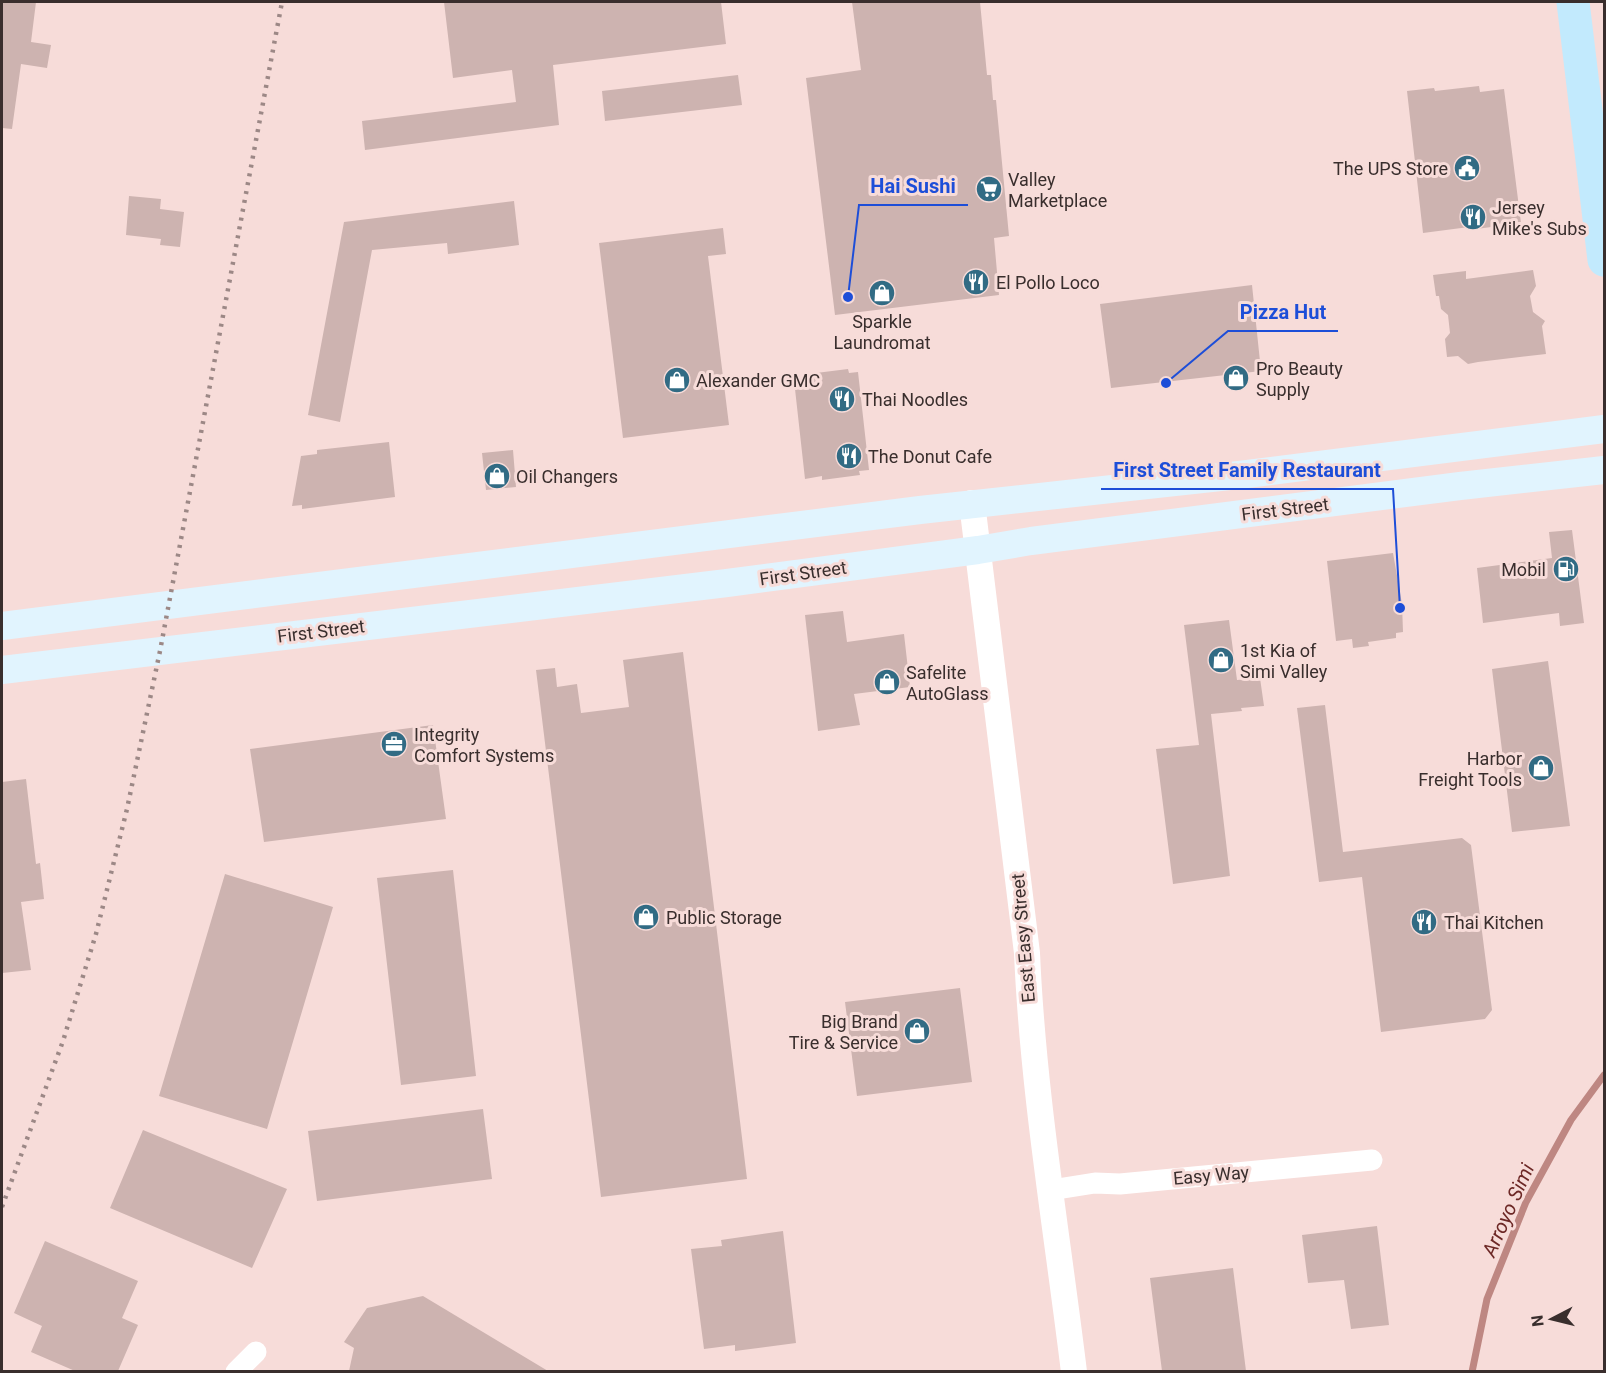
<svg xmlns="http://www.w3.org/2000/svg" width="1606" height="1373" viewBox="0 0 1606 1373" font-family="Roboto,sans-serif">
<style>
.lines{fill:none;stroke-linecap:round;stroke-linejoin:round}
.stream{stroke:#be8782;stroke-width:7}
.building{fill:#cdb3b0}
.minor{stroke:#fff;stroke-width:21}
.tertiary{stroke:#fff;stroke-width:26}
.secondary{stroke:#e1f4fe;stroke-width:28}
.primary{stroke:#c2eafd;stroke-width:33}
.rail{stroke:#9c8886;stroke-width:4.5;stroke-dasharray:3 6;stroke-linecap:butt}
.labels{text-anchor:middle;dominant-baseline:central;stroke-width:6;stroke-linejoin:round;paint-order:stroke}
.poi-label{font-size:18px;fill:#392e2d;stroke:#f7dcd9;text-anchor:start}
.street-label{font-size:18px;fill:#392e2d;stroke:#f7dcd9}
.water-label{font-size:20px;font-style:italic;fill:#6d2826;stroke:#f7dcd9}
.leader{fill:none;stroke:#1d4ed8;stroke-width:2}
.callout-dot{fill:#1d4ed8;stroke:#f7dcd9;stroke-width:2}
.callout-label{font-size:20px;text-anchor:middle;font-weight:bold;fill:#1d4ed8;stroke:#f7dcd9;stroke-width:6;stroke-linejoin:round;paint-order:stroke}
</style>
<rect width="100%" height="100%" fill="#f7dcd9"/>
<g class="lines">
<path class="stream" d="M1472,1372L1487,1299L1526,1202L1571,1120L1604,1075"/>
</g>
<path class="building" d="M2,2H36L31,42L51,45L47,68L21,64L12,129L2,128Z
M444,2H721L726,44L553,65L559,125L365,150L362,121L516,102L512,70L453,78Z
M852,2H980L987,75H991L993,100H996L1009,236L994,238L999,295L835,315L806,78L861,70Z
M738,75L742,105L605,121L602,91Z
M1479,86L1480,92L1504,89L1521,223L1469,230V227L1423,233L1407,91L1434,88L1435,91Z
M129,196L161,199L160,209L184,212L180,247L160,245L161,239L126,235Z
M514,201L519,245L448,254L447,243L372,250L340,422L308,415L344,222Z
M723,228L726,254L708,256L729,425L623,438L599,243Z
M1533,270L1536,286L1530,296L1533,312L1545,321L1542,326L1546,354L1478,362L1468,364L1458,356L1447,357L1445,339L1450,333L1448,315L1441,309L1439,296H1436L1433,275L1466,271V279Z
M1252,285L1261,371L1111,388L1100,304Z
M848,369L849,373L858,372L869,470L859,471L860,475L822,480V476L805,479L794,380L808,379V374Z
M389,442L395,497L302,509V505L292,506L301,456L317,454V450Z
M513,450L516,487L486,490L482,453Z
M1572,530L1584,623L1560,626L1559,613L1483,623L1477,568L1552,558L1549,532Z
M1393,553L1402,604L1403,632L1396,633V638L1368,642L1369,646L1353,648L1352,639L1336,641L1327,561Z
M843,611L847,642L904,634L910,687L854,694L860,725L818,731L805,615Z
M1229,620L1237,680L1260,678L1264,706L1241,708L1242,711L1211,714L1230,876L1173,884L1156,749L1199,745L1184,625Z
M683,652L747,1179L601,1197L536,670L555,668L557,687L577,684L581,713L629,707L623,660Z
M1548,661L1570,826L1512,832L1492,669Z
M1325,705L1343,852L1462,838L1471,845L1492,1010L1485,1019L1381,1032L1362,877L1319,882L1297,708Z
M433,725L446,819L264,842L250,749Z
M26,779L36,864L40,863L44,899L21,902L31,970L2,973V782Z
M453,870L476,1076L401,1085L377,878Z
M225,874L333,907L267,1129L159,1096Z
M960,988L972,1082L857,1096L845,1002Z
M483,1109L492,1179L317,1201L308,1131Z
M143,1130L287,1189L252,1268L110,1208Z
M1377,1226L1389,1325L1351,1329L1344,1280L1308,1283L1302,1235Z
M783,1231L796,1343L735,1351V1345L704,1349L691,1249L722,1246L721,1240Z
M45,1241L138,1281L122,1318L138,1325L118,1371H75L31,1352L42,1326L14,1313Z
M1233,1268L1246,1371H1162L1150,1278Z
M423,1296L548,1371H349L354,1348L344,1342L367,1308Z"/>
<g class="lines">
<path class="minor" d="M1051,1190L1095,1183L1120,1184L1372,1160
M236,1372L256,1352"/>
<path class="tertiary" d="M972,503L1027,953C1033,1093 1057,1232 1074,1372"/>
<path class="secondary" d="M2,626L920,510L1239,475L1604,429
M2,670L727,583L978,550L1031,541L1460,486L1604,470"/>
<path class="primary" d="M1573,2L1604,260"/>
<path class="rail" d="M2,1207L63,1041L96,934L127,809L160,651L282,2"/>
</g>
<defs>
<symbol id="civic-disc" viewBox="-11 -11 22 22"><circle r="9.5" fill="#316b84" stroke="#f7dcd9"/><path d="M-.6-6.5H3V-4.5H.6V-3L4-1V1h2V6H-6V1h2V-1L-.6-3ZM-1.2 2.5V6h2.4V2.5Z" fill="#fff"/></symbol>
<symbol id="supermarket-disc" viewBox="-11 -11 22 22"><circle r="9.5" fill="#316b84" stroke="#f7dcd9"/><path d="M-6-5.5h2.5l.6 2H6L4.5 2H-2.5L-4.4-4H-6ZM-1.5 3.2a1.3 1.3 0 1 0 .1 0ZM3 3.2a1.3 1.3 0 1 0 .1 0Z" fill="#fff"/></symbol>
<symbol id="restaurant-disc" viewBox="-11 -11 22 22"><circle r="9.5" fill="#316b84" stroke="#f7dcd9"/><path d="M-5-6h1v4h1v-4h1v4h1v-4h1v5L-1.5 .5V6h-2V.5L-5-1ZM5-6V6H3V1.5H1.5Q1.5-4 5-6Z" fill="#fff"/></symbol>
<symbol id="shop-disc" viewBox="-11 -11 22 22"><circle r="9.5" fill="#316b84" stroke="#f7dcd9"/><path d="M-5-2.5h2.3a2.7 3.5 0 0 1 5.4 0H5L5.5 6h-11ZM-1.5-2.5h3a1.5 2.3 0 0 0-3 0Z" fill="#fff"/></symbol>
<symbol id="fuel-disc" viewBox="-11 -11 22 22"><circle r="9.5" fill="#316b84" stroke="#f7dcd9"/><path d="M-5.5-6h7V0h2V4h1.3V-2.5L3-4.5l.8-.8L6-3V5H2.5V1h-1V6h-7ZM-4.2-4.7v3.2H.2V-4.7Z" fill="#fff"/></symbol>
<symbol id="office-disc" viewBox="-11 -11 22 22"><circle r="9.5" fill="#316b84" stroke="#f7dcd9"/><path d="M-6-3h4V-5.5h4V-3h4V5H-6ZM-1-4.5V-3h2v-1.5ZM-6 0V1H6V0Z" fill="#fff"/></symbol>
</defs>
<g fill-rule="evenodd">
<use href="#civic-disc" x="1452" y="153" width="30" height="30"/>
<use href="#supermarket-disc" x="974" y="174" width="30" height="30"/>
<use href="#restaurant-disc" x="1458" y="202" width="30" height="30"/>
<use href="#restaurant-disc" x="961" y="267" width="30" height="30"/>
<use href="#shop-disc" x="867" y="278" width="30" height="30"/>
<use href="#shop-disc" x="1221" y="363" width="30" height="30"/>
<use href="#shop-disc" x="662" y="365" width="30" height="30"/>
<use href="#restaurant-disc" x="827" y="384" width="30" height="30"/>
<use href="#restaurant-disc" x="834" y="441" width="30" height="30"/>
<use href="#shop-disc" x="482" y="461" width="30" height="30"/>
<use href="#fuel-disc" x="1551" y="554" width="30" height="30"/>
<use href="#shop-disc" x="1206" y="645" width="30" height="30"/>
<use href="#shop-disc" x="872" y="667" width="30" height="30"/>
<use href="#office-disc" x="379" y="729" width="30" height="30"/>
<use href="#shop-disc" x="1526" y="753" width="30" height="30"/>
<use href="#shop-disc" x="631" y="902" width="30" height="30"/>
<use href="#restaurant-disc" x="1409" y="907" width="30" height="30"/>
<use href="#shop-disc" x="902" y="1016" width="30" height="30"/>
</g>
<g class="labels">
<g class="poi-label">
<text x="1448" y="168" text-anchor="end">The UPS Store</text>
<text x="1008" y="179">Valley<tspan x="1008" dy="21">Marketplace</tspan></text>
<text x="1492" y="207">Jersey<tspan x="1492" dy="21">Mike's Subs</tspan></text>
<text x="996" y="282">El Pollo Loco</text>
<text x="882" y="321" text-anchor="middle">Sparkle<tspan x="882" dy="21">Laundromat</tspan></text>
<text x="1256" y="368">Pro Beauty<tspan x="1256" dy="21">Supply</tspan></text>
<text x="696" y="380">Alexander GMC</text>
<text x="862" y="399">Thai Noodles</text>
<text x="868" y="456">The Donut Cafe</text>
<text x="516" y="476">Oil Changers</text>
<text x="1546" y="569" text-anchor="end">Mobil</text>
<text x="1240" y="650">1st Kia of<tspan x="1240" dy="21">Simi Valley</tspan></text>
<text x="906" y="672">Safelite<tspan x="906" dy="21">AutoGlass</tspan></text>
<text x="414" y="734">Integrity<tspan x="414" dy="21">Comfort Systems</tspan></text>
<text x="1522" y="758" text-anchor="end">Harbor<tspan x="1522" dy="21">Freight Tools</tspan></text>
<text x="666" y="917">Public Storage</text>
<text x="1444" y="922">Thai Kitchen</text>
<text x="898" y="1021" text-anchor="end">Big Brand<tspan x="898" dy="21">Tire &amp; Service</tspan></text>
</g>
<g class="street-label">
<text transform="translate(1285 509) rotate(-7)">First Street</text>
<text transform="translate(803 573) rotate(-8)">First Street</text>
<text transform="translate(321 631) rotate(-7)">First Street</text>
<text transform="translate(1023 938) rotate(-95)">East Easy Street</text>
<text transform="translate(1211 1175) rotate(-5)">Easy Way</text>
</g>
<g class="water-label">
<text transform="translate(1508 1210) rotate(-66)">Arroyo Simi</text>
</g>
</g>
<path class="leader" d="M848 297L859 205H968M1166 383L1228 331H1338M1400 608L1393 489H1101"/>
<g class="callout-dot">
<circle cx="848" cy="297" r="6"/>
<circle cx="1166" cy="383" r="6"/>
<circle cx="1400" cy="608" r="6"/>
</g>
<g class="callout-label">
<text x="913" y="193">Hai Sushi</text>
<text x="1283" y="319">Pizza Hut</text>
<text x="1247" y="477">First Street Family Restaurant</text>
</g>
<rect width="1606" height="1373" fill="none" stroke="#392e2d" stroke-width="6"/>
<g transform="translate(1552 1319) rotate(263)" stroke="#f7dcd9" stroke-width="4.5" paint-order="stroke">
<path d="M0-4.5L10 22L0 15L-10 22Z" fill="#392e2d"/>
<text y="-9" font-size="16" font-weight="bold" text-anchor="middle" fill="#392e2d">N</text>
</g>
</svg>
